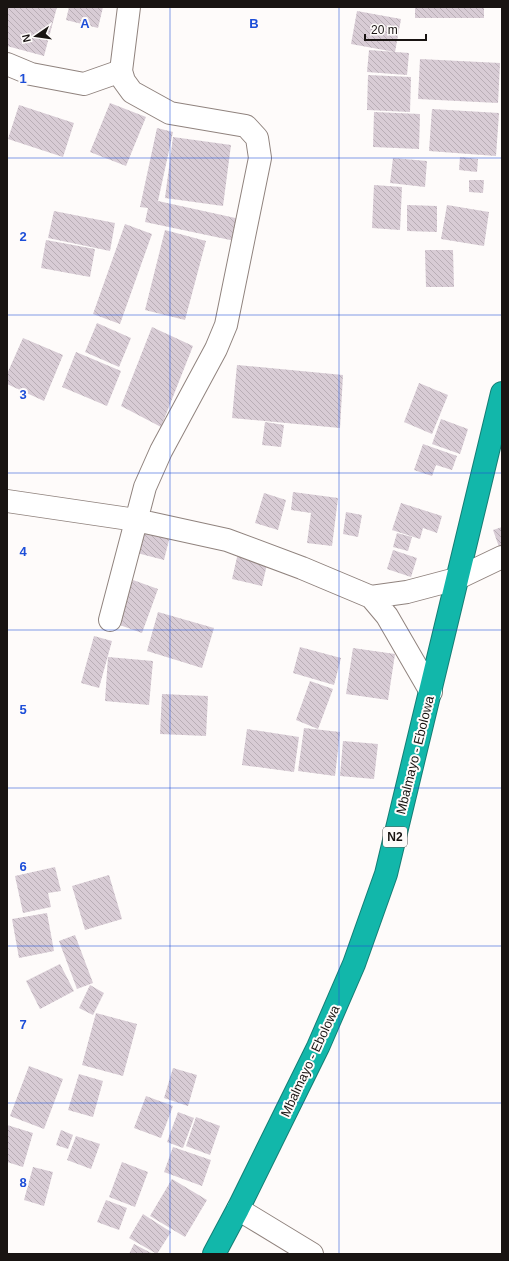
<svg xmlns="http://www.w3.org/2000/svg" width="509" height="1261" viewBox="0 0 509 1261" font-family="Arial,sans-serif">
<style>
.building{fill:url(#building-back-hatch)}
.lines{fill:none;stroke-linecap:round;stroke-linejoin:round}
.minor-casing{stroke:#90837e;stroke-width:24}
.highway-casing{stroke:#147e75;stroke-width:24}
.minor{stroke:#fff;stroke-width:22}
.highway{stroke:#12b7aa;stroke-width:22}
.grid{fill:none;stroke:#1d4ed8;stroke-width:1;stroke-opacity:0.55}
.labels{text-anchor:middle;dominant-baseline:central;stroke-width:4;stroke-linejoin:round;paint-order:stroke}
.shield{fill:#fefbfa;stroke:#5e5958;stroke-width:1}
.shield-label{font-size:12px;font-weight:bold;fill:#191412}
.street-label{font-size:13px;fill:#191412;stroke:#fefbfa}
.grid-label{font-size:13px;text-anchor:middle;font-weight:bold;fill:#1d4ed8;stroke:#fefbfa;stroke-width:4;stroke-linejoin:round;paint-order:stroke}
</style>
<defs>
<pattern id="building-back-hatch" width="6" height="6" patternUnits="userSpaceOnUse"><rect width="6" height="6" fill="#d8ccd5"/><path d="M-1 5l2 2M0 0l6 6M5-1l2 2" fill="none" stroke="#b9aeb6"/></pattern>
</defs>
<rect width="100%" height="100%" fill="#fefbfa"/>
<path class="building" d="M7,7H57L44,56L7,46Z
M69,7H103L98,28L66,20Z
M415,7H484V18H415Z
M357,11L401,19L395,52L351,44Z
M369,50L409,53L407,75L367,72Z
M420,59L500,63L498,103L418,99Z
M368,75L411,77L410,112L367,110Z
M110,103L146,117L126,166L90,152Z
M19,105L74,123L63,157L8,139Z
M432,109L499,113L496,156L429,151Z
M374,112L420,114L419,149L373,147Z
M157,128L173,132L158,201L240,219L235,241L145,222L148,208L140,207Z
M173,137L231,145L223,206L165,198Z
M460,157L478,159L477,172L459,170Z
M393,158L427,161L425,187L390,183Z
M469,180H484L483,193L469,192Z
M374,185L402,187L400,230L372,228Z
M407,205L437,206V232L407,231Z
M447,205L489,212L484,246L441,239Z
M54,211L115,223L110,251L48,238Z
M125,224L152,234L120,324L93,314Z
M165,230L206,241L185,320L145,310Z
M46,240L95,249L90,277L41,268Z
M425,250H453L454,287H426Z
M97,323L131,338L119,367L85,352Z
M152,327L193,346L161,427L121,406Z
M23,338L63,355L44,401L7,384V374Z
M76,352L121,371L107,406L62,387Z
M237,365L343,375L340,428L232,418Z
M419,383L448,395L432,434L404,422Z
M441,419L468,429L460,454L432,444Z
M265,422L284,425L281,447L262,445Z
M423,444L457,456L452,470L436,465L432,476L414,470Z
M293,492L338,498L332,546L307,543L311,513L291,510Z
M264,493L286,500L278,530L255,523Z
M401,503L442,516L437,533L423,528L420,539L392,530Z
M346,512L362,515L358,537L343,534Z
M502,527V546L499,547L493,530Z
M144,531L170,536L164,560L137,553Z
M397,533L412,537L408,551L393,547Z
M393,550L417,558L411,577L387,569Z
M238,553L268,560L262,586L232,579Z
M133,580L158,589L142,633L117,624Z
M158,612L214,628L202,668L147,651Z
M94,636L112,641L99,688L81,683Z
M300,647L341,658L334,685L293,673Z
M353,648L395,654L388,700L346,694Z
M108,657L153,661L149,705L105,701Z
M310,681L333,689L318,729L296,720Z
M162,694L208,696L206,736L160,734Z
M304,728L340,732L335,776L298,771Z
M247,729L299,737L294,772L242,765Z
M343,741L378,744L374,779L340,776Z
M55,867L61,891L48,893L51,907L23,913L15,876Z
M109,875L122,919L85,930L72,886Z
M47,913L54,951L19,958L12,919Z
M75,935L93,983L77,989L59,941Z
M60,964L74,991L40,1009L26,981Z
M90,985L104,993L93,1015L79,1008Z
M96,1013L137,1024L123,1076L82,1065Z
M29,1066L63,1079L44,1129L10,1116Z
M173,1068L197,1075L188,1106L164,1098Z
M79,1074L103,1081L93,1117L68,1110Z
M146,1096L173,1106L161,1138L134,1128Z
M178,1112L194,1118L183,1148L167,1142Z
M196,1117L220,1126L210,1155L186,1146Z
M7,1125L33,1133L23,1167L7,1162Z
M61,1130L73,1135L68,1149L56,1145Z
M76,1136L100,1144L91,1169L67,1160Z
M173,1147L211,1160L202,1186L164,1172Z
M122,1162L148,1172L135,1207L109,1197Z
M33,1167L53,1172L44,1206L24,1200Z
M172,1179L207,1200L185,1237L150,1216Z
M106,1200L127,1208L119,1230L97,1222Z
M143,1214L171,1232L157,1254L129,1238Z
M134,1244L153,1254H129Z"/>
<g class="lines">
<defs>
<path id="minor" d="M7,64L31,74L84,84L121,71
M7,501L136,520L227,540L302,568L371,597L387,616L431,692
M371,597L407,592L456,579L502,557
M110,620L145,487L161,451L216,349L226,325L260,158L257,138L246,126L170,113L132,92L124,81L121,71L129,7
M238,1209L312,1254"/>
<path id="highway" d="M214,1254L238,1209L318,1047L354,964L386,874L502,393"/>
</defs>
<use href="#minor" class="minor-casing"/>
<use href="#highway" class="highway-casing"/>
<use href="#minor" class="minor"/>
<use href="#highway" class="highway"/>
</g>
<path class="grid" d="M170,7V1254M339,7V1254M7,158H502M7,315H502M7,473H502M7,630H502M7,788H502M7,946H502M7,1103H502"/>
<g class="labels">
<rect class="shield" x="383" y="827" width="24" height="20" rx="3"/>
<g class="shield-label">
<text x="395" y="837">N2</text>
</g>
<g class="street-label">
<text transform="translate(415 755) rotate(-76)">Mbalmayo - Ebolowa</text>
<text transform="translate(310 1061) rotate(-65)">Mbalmayo - Ebolowa</text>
</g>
</g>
<g class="grid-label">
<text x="85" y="28">A</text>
<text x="254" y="28">B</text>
<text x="23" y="83">1</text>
<text x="23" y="241">2</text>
<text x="23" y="399">3</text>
<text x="23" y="556">4</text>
<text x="23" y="714">5</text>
<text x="23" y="871">6</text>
<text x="23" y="1029">7</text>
<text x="23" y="1187">8</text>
</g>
<rect width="509" height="1261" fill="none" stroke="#191412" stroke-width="16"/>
<g transform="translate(36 36) rotate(257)" stroke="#fefbfa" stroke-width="3" paint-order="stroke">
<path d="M0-3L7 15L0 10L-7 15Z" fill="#191412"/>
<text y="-6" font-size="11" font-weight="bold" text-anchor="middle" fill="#191412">N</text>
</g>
<path d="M365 34v6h61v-6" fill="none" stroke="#191412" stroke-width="2"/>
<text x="371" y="34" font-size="12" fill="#191412" stroke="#fefbfa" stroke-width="3" paint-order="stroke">20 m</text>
</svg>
